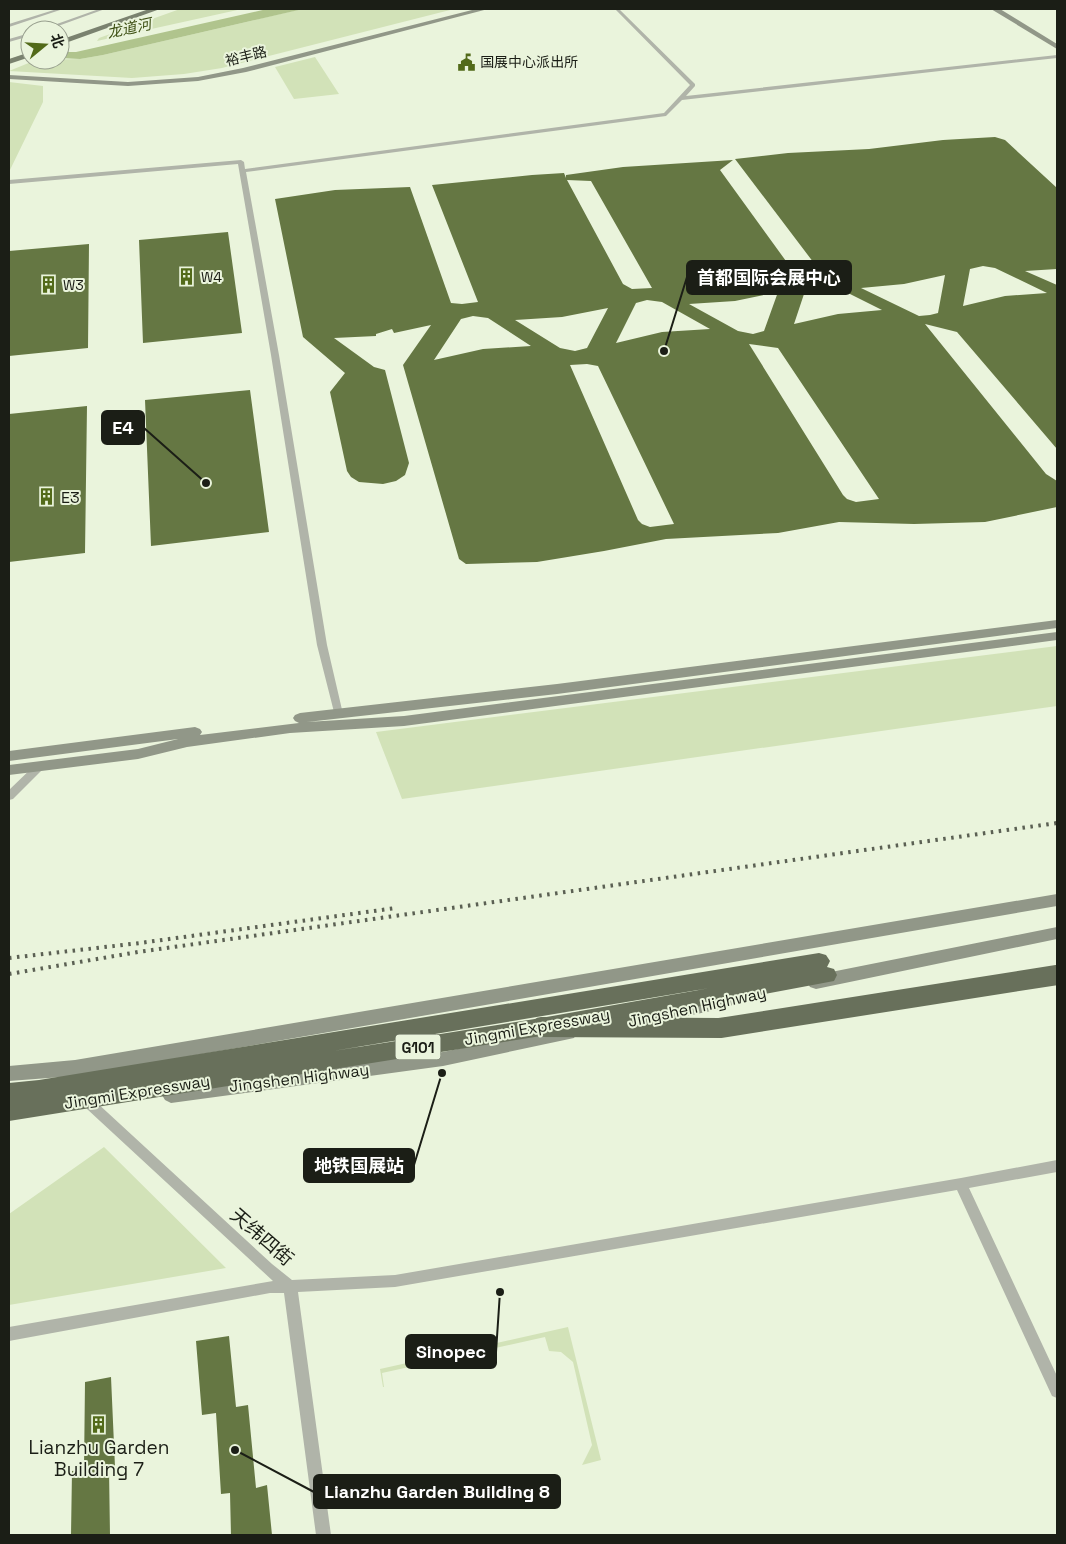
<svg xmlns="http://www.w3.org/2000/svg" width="1066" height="1544" viewBox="0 0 1066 1544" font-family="'Space Grotesk','Noto Sans SC',sans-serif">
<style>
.green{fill:#d2e2b8}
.water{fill:#b0c48d}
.building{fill:#657743;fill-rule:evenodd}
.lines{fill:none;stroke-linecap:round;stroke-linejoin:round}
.street{fill:#b0b4a9;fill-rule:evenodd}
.secondary{fill:#919788;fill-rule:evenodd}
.primary{fill:#7a826f;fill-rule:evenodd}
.highway{fill:#68705b;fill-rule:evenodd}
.rail{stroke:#5b6053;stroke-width:4;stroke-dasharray:2.5 5.5;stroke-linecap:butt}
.highway-bridge{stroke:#68705b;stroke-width:20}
.labels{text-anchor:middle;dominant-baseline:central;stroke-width:4;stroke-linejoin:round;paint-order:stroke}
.far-street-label{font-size:14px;fill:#1b1e16;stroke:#eaf4dc}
.far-poi-label{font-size:14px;fill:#1b1e16;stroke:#eaf4dc;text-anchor:start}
.far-water-label{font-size:15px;font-style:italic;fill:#3e5014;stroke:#eaf4dc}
.shield{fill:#eaf4dc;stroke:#595e51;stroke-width:1}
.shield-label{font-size:15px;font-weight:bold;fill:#1b1e16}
.poi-label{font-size:16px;fill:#1b1e16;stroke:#eaf4dc;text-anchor:start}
.street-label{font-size:16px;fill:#1b1e16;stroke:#eaf4dc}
.near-street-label{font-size:19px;fill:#1b1e16;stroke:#eaf4dc}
.near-poi-label{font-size:19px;fill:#1b1e16;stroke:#eaf4dc}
.leader{fill:none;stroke:#1b1e16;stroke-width:2}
.callout-dot{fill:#1b1e16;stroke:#eaf4dc;stroke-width:2}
.callout{fill:#1b1e16;stroke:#1b1e16;stroke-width:2}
.callout-label{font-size:18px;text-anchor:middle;font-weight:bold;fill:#fff}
</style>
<rect width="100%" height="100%" fill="#eaf4dc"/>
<path class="green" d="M180,9H242L97,41L99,38Z
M302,9H454L222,68L184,74L132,78L9,71L36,60L80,59L103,55Z
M315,57L339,94L294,99L275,67Z
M9,82L43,86V102L9,172Z
M1057,646V706L402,799L376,732Z
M104,1147L226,1268L9,1305V1214Z
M568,1327L601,1460L582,1465L592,1445L573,1362L561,1352L549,1351L545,1337L382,1373L384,1387H383L380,1369Z"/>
<path class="water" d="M267,9H303L103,55L80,59L60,58V52H76Z"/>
<path class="building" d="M995,137L1005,140L1057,188V269L1025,271L1057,285V449L957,332L925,324L1046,474L1057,481V507L985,522L914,524L839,522L778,533L666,539L604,551L537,562L466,564L459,559L403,365L431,325L394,333L392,329L376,334V336L334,338L374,367L385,370L409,463L405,475L396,481L383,484L359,482L351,477L347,471L330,392L345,373L303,337L275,199L335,190L410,187L451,303L462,304L478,302L432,185L532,175L564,173L566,178V175L623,167L733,160L720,170L791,268L797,272L823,275L735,159L788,153L869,149L943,140ZM567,180L591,181L652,288L632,289L623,284ZM983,266L995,268L1047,293L1005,296L963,306L970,269ZM945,275L938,313L930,315L919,316L861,288L904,284ZM827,280L830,284L882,310L838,314L794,324L807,285ZM778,292L764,331L753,334L738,331L689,304L735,301ZM647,300L662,302L710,329L662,332L616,343L636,303ZM608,308L587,348L575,351L560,348L515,320L562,317ZM473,316L488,318L531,346L483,349L434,360L461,319ZM749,344L778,348L879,499L856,502L847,499L843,495ZM587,364L598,366L674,524L650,527L642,524L638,520L570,365Z
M228,232L242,333L143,343L139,240Z
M89,244L88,348L9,356V251Z
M250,390L269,532L151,546L145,400Z
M87,406L85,553L9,562V414Z
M229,1336L236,1407L248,1405L256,1488L267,1485L272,1535H231L230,1493L221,1494L216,1413L202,1415L196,1341Z
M111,1377L115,1467L109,1468L110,1535H71L72,1471L84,1469L85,1382Z"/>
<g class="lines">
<path class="street" d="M57,9H63L9,27V24Z
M99,9H105L47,30H40Z
M615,9H619L695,84V86L686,96L1057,55V58L682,100L666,116L246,172L279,355L327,645L343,714L338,717L335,716L317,645L271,355L238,164L9,184V180L241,160L244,162L245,169L664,113L690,85Z
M30,33V36L9,42V39Z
M40,763L44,764L45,766L44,768L13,799L9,800V790L36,764Z
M91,1100L95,1101L272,1264L292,1280L395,1275L961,1178L1057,1160V1172L969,1188L1057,1376V1398L1052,1396L957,1190L395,1287L298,1292L331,1535H316L284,1293H270L9,1341V1327L273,1281L87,1109L85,1105L87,1101Z"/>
<path class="secondary" d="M476,9H488L246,72L198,81L128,86L9,79V75L128,82L198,77L243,68Z
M991,9H1000L1057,44V49Z
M1057,620V628L557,694L307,722L404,716L1057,632V640L404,726L290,733L187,747L138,759L9,775V765L138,749L178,739L9,761V751L195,727L200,729L202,732L200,735L299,723L295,721L293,718L295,715L300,713L557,684Z
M1057,894V906L75,1076L9,1081V1066L75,1060Z
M1057,927V939L816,989L810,987L807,982L810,977L816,975Z
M725,994L731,996L734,1001L731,1006L725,1008L625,1029L619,1027L616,1022L619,1017L625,1015Z
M568,1026L574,1028L577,1033L574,1038L443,1066L171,1103L165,1100L162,1095L165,1090L171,1087L443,1052Z"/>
<path class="primary" d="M149,9H160L60,45V40Z
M30,52V57L9,64V59Z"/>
<path class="highway" d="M819,953L826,955L830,961L827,967L834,969L837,975L834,981L541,1036L9,1121V1083L39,1080ZM710,988L541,1018L333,1051Z"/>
<path class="rail" d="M9,958L140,943L396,908
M9,974L138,952L1057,823"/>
<path class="highway-bridge" d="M541,1027L720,1028L1057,975"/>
</g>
<defs>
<symbol id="civic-bare" viewBox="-9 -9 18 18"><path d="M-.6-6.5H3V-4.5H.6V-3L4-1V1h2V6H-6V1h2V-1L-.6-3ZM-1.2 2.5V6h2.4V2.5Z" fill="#526a19" stroke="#eaf4dc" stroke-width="2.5" paint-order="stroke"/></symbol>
<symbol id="building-bare" viewBox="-9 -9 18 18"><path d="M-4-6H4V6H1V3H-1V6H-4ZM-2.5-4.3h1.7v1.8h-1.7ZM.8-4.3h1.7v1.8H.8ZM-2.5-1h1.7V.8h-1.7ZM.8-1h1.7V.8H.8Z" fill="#526a19" stroke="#eaf4dc" stroke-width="2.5" paint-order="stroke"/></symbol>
</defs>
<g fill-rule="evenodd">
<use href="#civic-bare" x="454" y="50" width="25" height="25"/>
<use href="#building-bare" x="174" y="264" width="25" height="25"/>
<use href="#building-bare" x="36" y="272" width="25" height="25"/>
<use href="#building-bare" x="34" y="484" width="25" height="25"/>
<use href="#building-bare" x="86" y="1412" width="25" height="25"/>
</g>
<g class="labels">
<g class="far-street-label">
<text transform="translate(246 56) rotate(-14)">裕丰路</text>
</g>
<g class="far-poi-label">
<text x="480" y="62">国展中心派出所</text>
<text x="201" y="277">W4</text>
<text x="63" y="285">W3</text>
</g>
<g class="far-water-label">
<text transform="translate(129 28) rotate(-12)">龙道河</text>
</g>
<rect class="shield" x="395.5" y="1034.5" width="45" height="25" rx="4"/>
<g class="shield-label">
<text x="418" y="1047">G101</text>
</g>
<g class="poi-label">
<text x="61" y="497">E3</text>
</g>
<g class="street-label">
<text transform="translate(697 1007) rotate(-12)">Jingshen Highway</text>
<text transform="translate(537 1027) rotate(-10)">Jingmi Expressway</text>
<text transform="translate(299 1078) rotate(-7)">Jingshen Highway</text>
<text transform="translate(137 1092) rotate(-9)">Jingmi Expressway</text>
</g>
<g class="near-street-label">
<text transform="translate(262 1237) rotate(41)">天纬四街</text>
</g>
<g class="near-poi-label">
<text x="99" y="1447">Lianzhu Garden<tspan x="99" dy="22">Building 7</tspan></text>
</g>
</g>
<path class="leader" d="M664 351L687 277M206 483L144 428M442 1073L414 1165M500 1292L496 1352M235 1450L314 1492"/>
<g class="callout-dot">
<circle cx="664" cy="351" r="5"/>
<circle cx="206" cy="483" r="5"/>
<circle cx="442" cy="1073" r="5"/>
<circle cx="500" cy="1292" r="5"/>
<circle cx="235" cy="1450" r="5"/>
</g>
<g class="callout">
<rect x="687" y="261" width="164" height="33" rx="5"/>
<rect x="102" y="411" width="42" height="33" rx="5"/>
<rect x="304" y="1149" width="110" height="33" rx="5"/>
<rect x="406" y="1335" width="90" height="33" rx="5"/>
<rect x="314" y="1475" width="246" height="33" rx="5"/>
</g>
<g class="callout-label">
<text x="769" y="284">首都国际会展中心</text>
<text x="123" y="434">E4</text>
<text x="359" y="1172">地铁国展站</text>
<text x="451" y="1358">Sinopec</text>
<text x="437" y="1498">Lianzhu Garden Building 8</text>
</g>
<rect width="1066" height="1544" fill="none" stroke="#1b1e16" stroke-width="20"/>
<g transform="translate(45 45) rotate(72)"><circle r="24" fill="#eaf4dc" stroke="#979e8d"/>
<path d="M0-4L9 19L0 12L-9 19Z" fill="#526a19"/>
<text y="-8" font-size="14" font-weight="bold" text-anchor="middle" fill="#1b1e16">北</text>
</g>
</svg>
